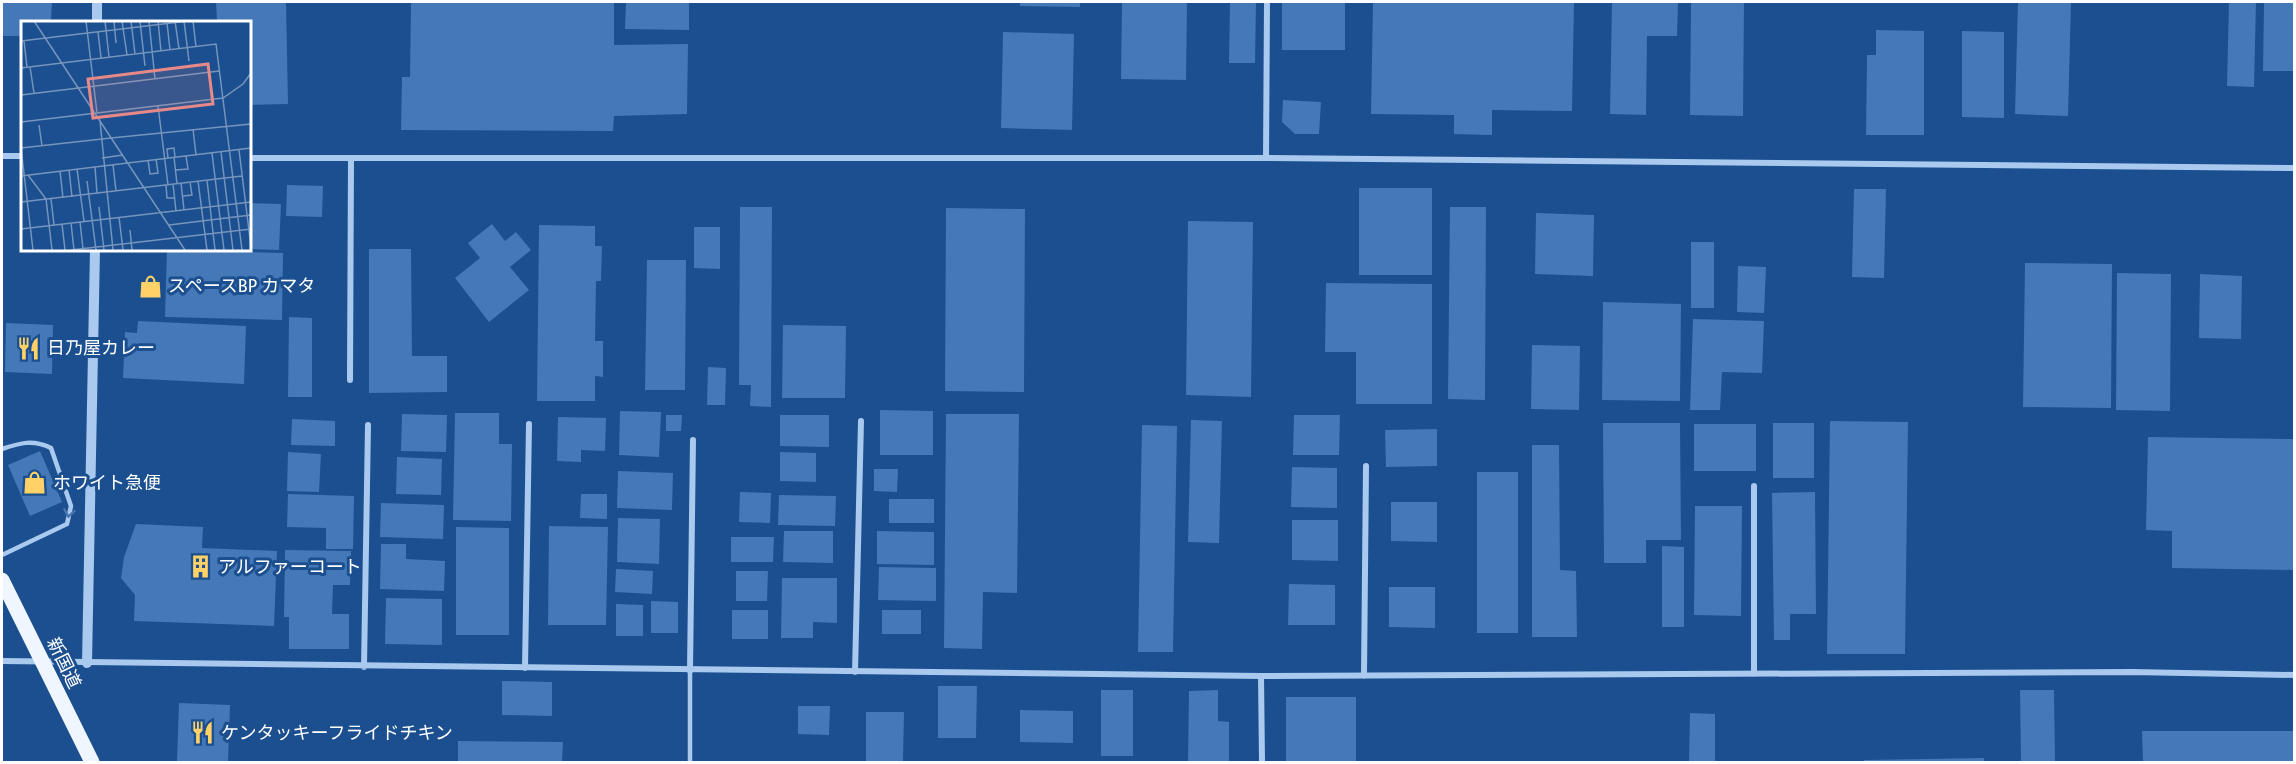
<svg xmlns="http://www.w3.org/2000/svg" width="2296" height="764" viewBox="0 0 2296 764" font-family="'Fira Sans Condensed','Noto Sans JP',sans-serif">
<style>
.building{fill:#4478b7}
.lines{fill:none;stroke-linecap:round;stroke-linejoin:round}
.service{stroke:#a9c9ee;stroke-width:4.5}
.minor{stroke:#a9c9ee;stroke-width:6}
.tertiary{stroke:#a9c9ee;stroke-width:10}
.primary{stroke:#f0f6ff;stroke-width:15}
.oneway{stroke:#4674ac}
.labels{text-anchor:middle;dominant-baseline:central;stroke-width:6;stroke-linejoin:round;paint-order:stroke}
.poi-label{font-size:18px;fill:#fff;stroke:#1b4f8f;text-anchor:start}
.street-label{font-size:18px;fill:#fff;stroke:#1b4f8f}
.inset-road{fill:none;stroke:#7695bc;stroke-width:1.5}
.view{fill:#e88989;fill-opacity:0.15;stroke:#e88989;stroke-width:3}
.inset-edge{fill:none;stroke:#fff;stroke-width:3}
</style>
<rect width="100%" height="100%" fill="#1b4f8f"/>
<path class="building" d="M2,2H52L51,22H22V36H2Z
M216,2H286L288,104L249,105V22H217Z
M411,2H614V45L688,44L687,114L614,116L613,131L401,130L402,77H410Z
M626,2H689V30L625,29Z
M1020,2H1080V7L1020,6Z
M1122,2H1187L1186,80L1121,79Z
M1230,2H1256L1255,63H1229Z
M1282,2H1345V50H1282Z
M1373,2H1574L1572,111L1492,110V135L1454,134V115L1371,114Z
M1612,2H1678L1677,36H1647L1646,115L1610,114Z
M1691,2H1744L1743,116L1690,115Z
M2018,2H2071L2068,116L2015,114Z
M2229,2H2256L2254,87L2227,86Z
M2264,2H2294V71H2263Z
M1876,30L1924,31V135H1866L1867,55H1876Z
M1962,31L2004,32V118L1962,117Z
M1003,32L1074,34L1072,130L1001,128Z
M1283,100L1321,102L1319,134H1295L1282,122Z
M287,185L323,186L322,217L286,216Z
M1359,188H1432V275H1359Z
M1854,189H1886L1884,278L1852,277Z
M249,203L281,204L279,250L249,249Z
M740,207H772L771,407L750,406L751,385H739Z
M1450,207H1486L1485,400L1448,399Z
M946,208L1025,209L1024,392L945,391Z
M1536,213L1594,215L1593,276L1535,274Z
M1188,221L1253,222L1251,397L1186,395Z
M492,224L505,241L516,232L531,250L510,267L529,290L489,322L455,278L480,258L468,243Z
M539,225L595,226V246H602L601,281H596L595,341H603V377L595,376V401H537Z
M694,227H720V269L694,268Z
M1691,242H1714V308H1691Z
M369,249H411L412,356H447V392L369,393Z
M167,250L283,253L282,320L165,317Z
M647,260H686L685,390H645Z
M2025,263L2112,264L2111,408L2023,407Z
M1738,266L1766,267L1764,313L1737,312Z
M2117,273L2171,274L2170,411L2116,410Z
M2200,274L2242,276L2241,339L2199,338Z
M1326,283L1432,284V404H1356V352H1325Z
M1603,302L1681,304L1680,401L1602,400Z
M289,317L312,318V397H288Z
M1693,319L1764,321L1762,373L1722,372L1720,410H1690Z
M138,321L246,326L244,384L123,378L125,332L137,333Z
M6,323L53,325L52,374L5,372Z
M783,325L846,326L845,398H782Z
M1532,345L1580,346L1579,410L1531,409Z
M708,367L726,368L725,405H707Z
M880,410L933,411V455H880Z
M620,411L661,412L659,457L619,455Z
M455,413H499V444H512L511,521L453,520Z
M402,414L447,415L446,452L401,451Z
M946,414H1019L1017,593L983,592L982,649L944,648Z
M666,415H682L681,431H666Z
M780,415H829V447L780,446Z
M1294,415H1340L1339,455H1293Z
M558,417L606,418L605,451L581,450V462L557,461Z
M292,419L335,421V446L291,445Z
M1191,420L1222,421L1219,543L1188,542Z
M1830,421L1908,422L1905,654H1827Z
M1603,423H1680L1681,540H1646V563H1604Z
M1773,423H1814V478H1773Z
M1694,424H1756V471H1694Z
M1142,425L1177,426L1173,652H1138Z
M1437,429V466L1386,467L1385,430Z
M2148,437L2294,439V570L2172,568V531L2146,530Z
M1532,445H1559L1560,570L1576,571L1577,637H1532Z
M40,451L62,502L30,516L8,465Z
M288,452L321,454L319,492L287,491Z
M780,452L816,453V482L780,481Z
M397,457L442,459L441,495L396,494Z
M1292,467L1337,468V508L1291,507Z
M874,469H898L897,492L874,491Z
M618,471L673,473L672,510L617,508Z
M1477,472H1518V633H1477Z
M740,492L771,493L770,523L739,522Z
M1815,492L1816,614H1790V640H1774L1772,493Z
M288,494L354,496L353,549H326V528L287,527Z
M581,494H607V519L580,518Z
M779,495L836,496L835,526L778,525Z
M889,499H934V523H889Z
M1391,502H1437V542L1391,541Z
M381,503L444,505L443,539L380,537Z
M1695,506H1742L1741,616L1694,615Z
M618,518L660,519L659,564L617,562Z
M1292,520H1338V561L1292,560Z
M136,524L203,527L202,548L277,551L274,626L134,621L135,595L121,578L124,557Z
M549,526L608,527L606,625H548Z
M456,527L509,528V635H456Z
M784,531H833V563L783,562Z
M877,531L934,532V565L877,564Z
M731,537H774L773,562H731Z
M381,544H406V559L445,561L444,591L380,589Z
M1662,546L1684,547V627H1662Z
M285,550L351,551L350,585H333L332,614H349V649H289V617H284Z
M879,567L936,568V601L878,600Z
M616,569L653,571L652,594L615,592Z
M736,571H768L767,601H736Z
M782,578H837V623L813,622V638H781Z
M1289,584L1335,585V625H1288Z
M1389,587H1435V628L1389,627Z
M386,598L442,599V645L385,644Z
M651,601L678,602V633H651Z
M616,604L643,605V636H616Z
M732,610H768V639H732Z
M882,610H921V634H882Z
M502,681L552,682V716L502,715Z
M938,686H977L976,738H938Z
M1101,690H1133V756H1101Z
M1218,690V721L1229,722V762H1188L1189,691Z
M2020,690H2054L2055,762H2021Z
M1286,697H1356V762H1286Z
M179,703L230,705L228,762L177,761Z
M798,706H830L829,735L798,734Z
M1020,710L1073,711V743L1020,742Z
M866,712H904L903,762H866Z
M1690,713L1715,714V762H1689Z
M2142,731H2294V762H2143Z
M458,741L563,742L562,762H458Z
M1984,758V762H1864V760Z"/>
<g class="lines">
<path class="service" d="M2,449C20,443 33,439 51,448L71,506L67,524L2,555
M690,671V762"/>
<path class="minor" d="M2,156H22
M249,158H1266L2294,168
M1266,158L1267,2
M350,380L351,158
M1754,486V674
M2,661L1261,676L2132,672L2294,675
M364,667L368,425
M525,668L529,424
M690,671L693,440
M855,672L861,421
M1261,676L1262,762
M1364,676L1366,466"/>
<path class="tertiary" d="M97,22V2
M87,663L95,249"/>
<path class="primary" d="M2,580L92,762"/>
</g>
<defs><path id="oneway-chevron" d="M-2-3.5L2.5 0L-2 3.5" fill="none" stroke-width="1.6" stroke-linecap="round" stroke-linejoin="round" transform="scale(1.5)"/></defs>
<use class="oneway" href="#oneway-chevron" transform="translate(69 513) rotate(100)"/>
<defs>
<symbol id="shop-bare" viewBox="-9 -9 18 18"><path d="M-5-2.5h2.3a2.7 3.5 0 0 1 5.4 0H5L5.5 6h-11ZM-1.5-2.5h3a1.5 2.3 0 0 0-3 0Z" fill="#ffd166" stroke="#1b4f8f" stroke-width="2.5" paint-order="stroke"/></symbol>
<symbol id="restaurant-bare" viewBox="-9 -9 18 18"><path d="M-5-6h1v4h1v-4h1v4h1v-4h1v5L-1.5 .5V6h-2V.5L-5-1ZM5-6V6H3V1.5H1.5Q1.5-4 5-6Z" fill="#ffd166" stroke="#1b4f8f" stroke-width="2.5" paint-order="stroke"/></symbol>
<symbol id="building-bare" viewBox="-9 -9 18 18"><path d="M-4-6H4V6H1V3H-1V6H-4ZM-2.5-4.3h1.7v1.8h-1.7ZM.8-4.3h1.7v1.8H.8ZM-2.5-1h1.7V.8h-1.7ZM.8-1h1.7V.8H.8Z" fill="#ffd166" stroke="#1b4f8f" stroke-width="2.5" paint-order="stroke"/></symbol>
</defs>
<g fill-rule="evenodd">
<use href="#shop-bare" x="134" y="270" width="33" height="33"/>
<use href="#restaurant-bare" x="12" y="332" width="33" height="33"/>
<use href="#shop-bare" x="18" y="466" width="33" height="33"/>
<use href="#building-bare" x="184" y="550" width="33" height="33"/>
<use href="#restaurant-bare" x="186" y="716" width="33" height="33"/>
</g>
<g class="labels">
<g class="poi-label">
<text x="168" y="286">スペースBP カマタ</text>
<text x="47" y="348">日乃屋カレー</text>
<text x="53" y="483">ホワイト急便</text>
<text x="218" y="567">アルファーコート</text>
<text x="221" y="733">ケンタッキーフライドチキン</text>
</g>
<g class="street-label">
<text transform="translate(64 663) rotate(64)">新国道</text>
</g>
</g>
<g transform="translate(21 21)">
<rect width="230" height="230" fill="#1b4f8f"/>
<path class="inset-road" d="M13,0L164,229M65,0L76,92M84,0L88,36M93,0L95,22M101,0L106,34M110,0L114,33M119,0L124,45M128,0L134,58M137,0L140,30M154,0L158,28M163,0L168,40M172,0L175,26M146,2L149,29M77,11L80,37M0,20L167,0M3,20L6,46M9,46L13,72M0,47L195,23L221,229M0,74L198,50M137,85L147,164M79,100L92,229M0,101L202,77L222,63L230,52M18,104L21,125M172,108L175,134M90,117L230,103M0,127L12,229M0,127L90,117M218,129L230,226M200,131L212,229M191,132L203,229M153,136L156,163M81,137L102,134M147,137L146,128L153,127L154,136M127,139L129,153L137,152L135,138M92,144L95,170M74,146L76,172M56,148L63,200M48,149L51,176M154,149L167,148L165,135M39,150L42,177M7,154L25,178L31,229M0,155L230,127M186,159L194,229M66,160L75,229M177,160L186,229M160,162L163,189M152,163L155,190M145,164L146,177H153M162,175L171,174L169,161M30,178L33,204M0,181L221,155M78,186L83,229M98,196L102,229M59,201L62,228M50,202L53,229M41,203L44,229M148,204L230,194M0,208L230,181M109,209L111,229M50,229L230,208"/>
<path class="view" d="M187,43L192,83L72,97L67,58Z"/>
<rect width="230" height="230" class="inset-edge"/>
</g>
<rect width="2296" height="764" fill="none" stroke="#ffffff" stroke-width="6"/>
</svg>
